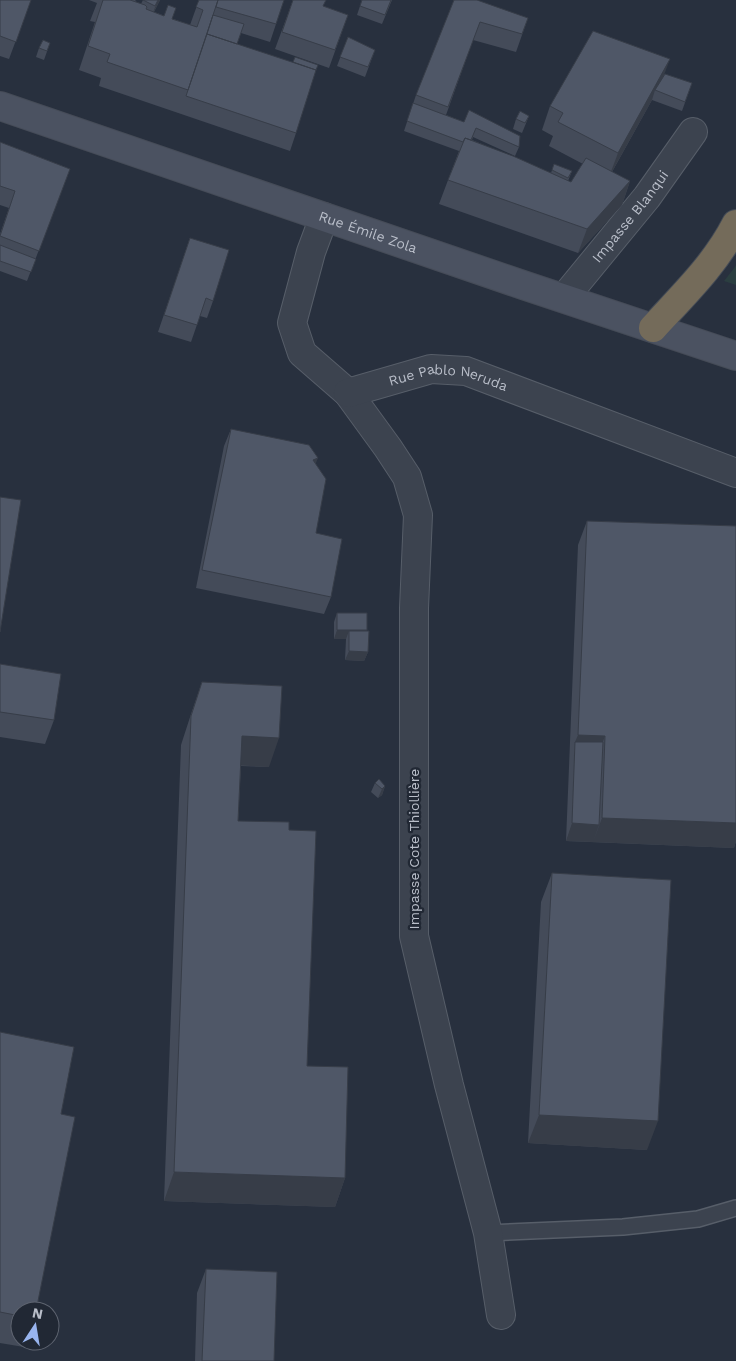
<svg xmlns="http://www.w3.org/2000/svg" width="736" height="1361" viewBox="0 0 736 1361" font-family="'Work Sans',sans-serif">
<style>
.green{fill:#2b3e40}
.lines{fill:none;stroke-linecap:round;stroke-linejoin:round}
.lane-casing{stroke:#575e69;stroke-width:18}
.street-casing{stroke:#575e69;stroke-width:30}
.secondary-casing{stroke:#464c58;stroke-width:30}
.highway-casing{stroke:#444b56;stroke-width:30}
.lane{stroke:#3c434f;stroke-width:15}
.street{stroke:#3c434f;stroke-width:28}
.secondary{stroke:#4b5261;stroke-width:28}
.highway{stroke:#746b5a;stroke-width:28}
.wall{fill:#444b59}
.shaded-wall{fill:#373d48}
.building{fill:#4f5767;stroke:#373d48}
.labels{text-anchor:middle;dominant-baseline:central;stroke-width:4.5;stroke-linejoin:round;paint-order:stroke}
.street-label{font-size:14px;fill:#b9bec9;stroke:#212834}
</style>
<rect width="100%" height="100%" fill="#28303e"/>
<path class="green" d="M736,265V285L724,281L735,267Z"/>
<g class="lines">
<defs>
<path id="lane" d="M488,1233L623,1227L698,1219L736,1208"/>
<g id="street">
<path d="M324,217L311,252L292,323L302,353L348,393L388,448L407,477L418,515L414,608V936L449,1085L488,1233L501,1315"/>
<path id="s1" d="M564,298L647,197L693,132"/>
<path id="s2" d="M348,393L431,369L466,371L736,473"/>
</g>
<g id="secondary">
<path id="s3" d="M0,106L523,285L736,356"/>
</g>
<path id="highway" d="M653,328C683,295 715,265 736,224"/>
</defs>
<use href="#lane" class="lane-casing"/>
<use href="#street" class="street-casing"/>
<use href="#secondary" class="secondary-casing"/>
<use href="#highway" class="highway-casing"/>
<use href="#lane" class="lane"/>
<use href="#street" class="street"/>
<use href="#secondary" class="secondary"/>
<use href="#highway" class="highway"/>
</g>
<path class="wall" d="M0,0H31L9,59L0,56Z
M89,0H136L135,1L141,4L143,0H160L154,12L190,25L199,0H284L270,42L241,33L237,44L296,133L290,151L99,86L101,78L79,70L95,22L90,21L97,3Z
M293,0L323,6L348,15L329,68L275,49Z
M362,0H392L382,24L357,15Z
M454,0L528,18L516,52L473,40L446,115L464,122L519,147L515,156L473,137L472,140L551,173L554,164L572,171L568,181L571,182L583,164L549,146L553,136L542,130L550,106L665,74L692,83L682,111L652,100L612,172L630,181L622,205L578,253L439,204L459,151L404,131L416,95Z
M348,37L375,50L365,77L337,66Z
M50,43L44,60L36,57L39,48Z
M529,116L522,133L513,129L516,119Z
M0,142L70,169L27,281L0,271V234L9,208L0,205Z
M190,238L213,301L207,318L200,316L191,342L158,332Z
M231,429L315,464L316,533L331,597L324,614L196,588L224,446Z
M587,521L736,526V841L734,848L566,841L578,545Z
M337,613L366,631L368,652L364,661L345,660L346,639H334V622Z
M0,664L54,720L45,744L0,737Z
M202,682L269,767L241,766L238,821L289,830L307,1066L345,1178L335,1207L164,1201L181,745L192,711Z
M375,783L385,786L382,795L378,798L371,792Z
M552,873L647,1150L528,1143L541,902Z
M0,1032L20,1311V1341H26L24,1347L0,1343Z
M206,1269L274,1361H195L197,1293Z"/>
<path class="shaded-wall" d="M158,0H160L159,2L152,15Z
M670,59L661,83L655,90L652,100L609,177L618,153Z
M630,181L622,205L578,253L587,229Z
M318,458L311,475L313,460Z
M337,630H367L363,639L349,631L346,639H334Z
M349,651L368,652L364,661L345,660Z
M578,735L605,736L596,760L575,742Z
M242,736L279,738L269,767L232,765Z
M385,786L382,795L378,798L382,789Z
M602,818L736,823V841L734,848L593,842Z
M572,823L599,825L593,842L566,841Z
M539,1115L658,1121L647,1150L528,1143Z
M174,1172L345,1178L335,1207L164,1201Z"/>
<path class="building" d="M0,0H31L16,42L0,36Z
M103,0H130L145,5L147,7L146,9L164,16L168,5L176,8L172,19L197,27L203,10L196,7L199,0H218L188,90L107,62L110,54L88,46Z
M143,0H158L155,6Z
M218,0H284L276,24L216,7Z
M293,0H326L323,6L348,15L335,50L282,32Z
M362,0H391L385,15L360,6Z
M454,0H477L528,18L522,34L480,22L448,107L416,95Z
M213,15L244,24L237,44L207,34Z
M593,31L670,59L618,153L558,122L563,113L550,106Z
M207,34L316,70L296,133L186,96Z
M348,37L375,50L368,67L340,57Z
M43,40L50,43L47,51L39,48Z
M295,57L318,65L316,70L293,62Z
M665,74L692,83L685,102L655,90Z
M413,103L464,122L469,110L520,136L519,147L476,128L471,140L465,138L463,142L407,121Z
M520,111L529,116L525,123L516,119Z
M465,138L513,156L571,182L586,158L630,181L587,229L448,180Z
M0,142L70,169L39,251L0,236L15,191L0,186Z
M554,164L572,171L568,178L552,170Z
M190,238L229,250L213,301L206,298L197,325L164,315Z
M0,245L36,259L31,272L0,261Z
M231,429L309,445L318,458L313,460L326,479L316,533L342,539L331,597L202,570Z
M0,497L21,500L0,632Z
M587,521L736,526V823L602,818L605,736L578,735Z
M337,613H367V630H337Z
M349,631H369L368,652L349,651Z
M0,664L61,674L54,720L0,712Z
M202,682L282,686L279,738L242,736L238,821L289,822V830L316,831L307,1066L348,1067L345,1178L174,1172L191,716Z
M575,742H603L599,825L572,823Z
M379,779L385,786L382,789L375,783Z
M552,873L671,880L658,1121L539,1115Z
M0,1032L74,1047L61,1114L75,1117L36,1311H20V1316L0,1312Z
M206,1269L277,1272L274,1361H202Z"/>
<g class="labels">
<g class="street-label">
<text stroke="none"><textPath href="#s1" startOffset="105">Impasse Blanqui</textPath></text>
<text stroke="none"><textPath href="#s3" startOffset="389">Rue Émile Zola</textPath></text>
<text stroke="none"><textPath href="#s2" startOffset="104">Rue Pablo Neruda</textPath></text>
<text transform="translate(414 849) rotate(-90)">Impasse Cote Thiollière</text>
</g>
</g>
<g transform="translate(35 1326) rotate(12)"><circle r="24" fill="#212834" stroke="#5e6470"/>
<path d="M0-4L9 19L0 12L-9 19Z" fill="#98b4ee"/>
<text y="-8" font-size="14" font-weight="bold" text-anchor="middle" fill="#b9bec9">N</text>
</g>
</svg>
